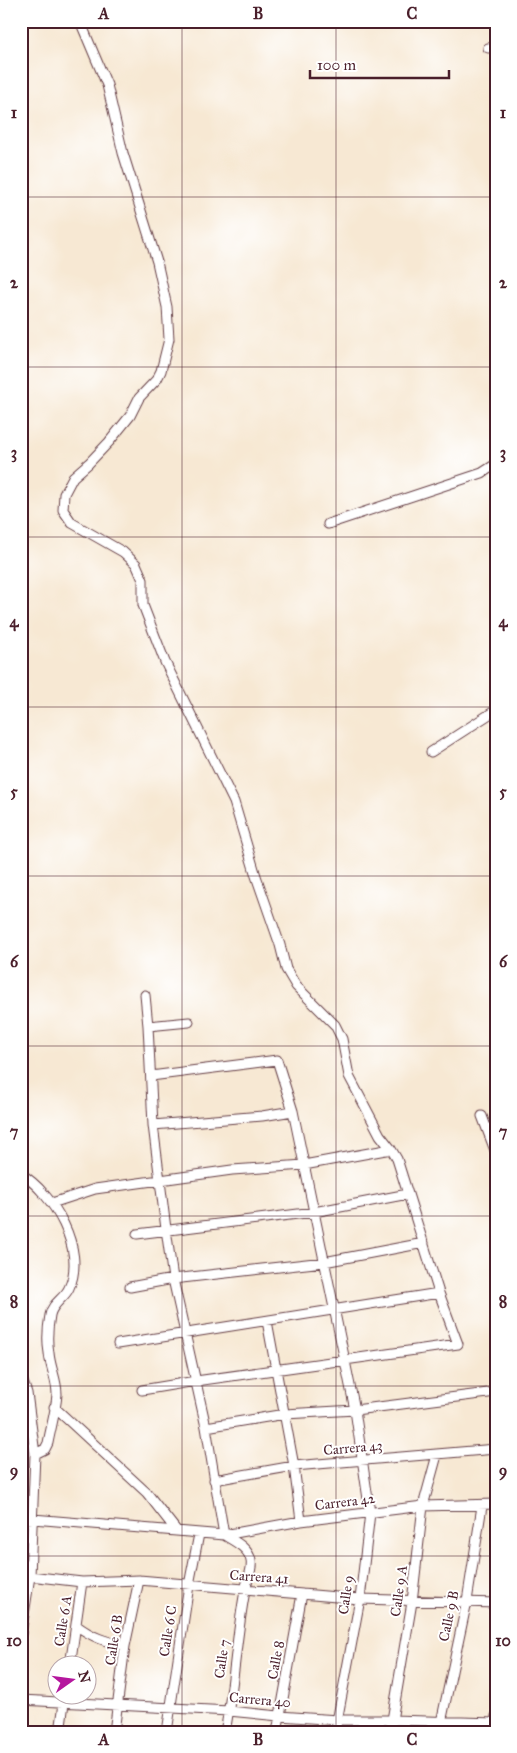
<svg xmlns="http://www.w3.org/2000/svg" width="517" height="1753" viewBox="0 0 517 1753" font-family="'IM FELL Great Primer',serif">
<style>
.lines{fill:none;stroke-linecap:round;stroke-linejoin:round}
.minor-casing{stroke:#643d44;stroke-width:11}
.minor{stroke:#fff;stroke-width:9}
.grid{fill:none;stroke:#4a1f2b;stroke-width:1;stroke-opacity:0.55}
.labels{text-anchor:middle;dominant-baseline:central;stroke-width:4;stroke-linejoin:round;paint-order:stroke}
.street-label{font-size:14px;fill:#4a1f2b;stroke:#fff}
.neatline{fill:none;stroke:#4a1f2b;stroke-width:2}
.grid-label{font-size:16px;text-anchor:middle;font-weight:bold;fill:#4a1f2b}
</style>
<rect width="100%" height="100%" fill="#fff"/>
<filter id="ink" filterUnits="userSpaceOnUse"><feTurbulence type="fractalNoise" baseFrequency=".02" numOctaves="2"/><feDisplacementMap in="SourceGraphic" scale="10" xChannelSelector="R" yChannelSelector="G"/><feConvolveMatrix kernelMatrix="1 2 1 2 8 2 1 2 1" color-interpolation-filters="sRGB"/></filter>
<filter id="wash" filterUnits="userSpaceOnUse"><feTurbulence type="fractalNoise" baseFrequency=".0096" numOctaves="4" result="noise"/><feDisplacementMap in="SourceGraphic" scale="20" xChannelSelector="R" yChannelSelector="G"/><feGaussianBlur stdDeviation="1.12" result="paint"/><feColorMatrix in="noise" values="0 0 0 0 0 0 0 0 0 0 0 0 0 0 0 0 0 1.4 0 .05"/><feComposite in="paint" operator="in"/></filter>
<g filter="url(#wash)">
<rect width="100%" height="100%" fill="#f7e8d3"/>
</g>
<g filter="url(#ink)">
<g class="lines">
<defs>
<path id="minor" d="M80,21L107,85L123,153L157,262L167,307L169,339L161,371L157,379L139,398L130,416L109,442L89,463L73,477L64,494L63,510L72,523L123,552L136,564L143,580V605L165,662L234,802L256,876L280,945L286,969L296,986L335,1025L342,1039L349,1076L380,1135L391,1149L397,1159L439,1293L458,1344L196,1381L142,1390
M488,48L496,47
M328,524L482,473L496,464
M431,752L496,710
M145,995L148,1026L153,1125L166,1229L173,1279L206,1427L224,1535C234,1541 249,1548 251,1561C253,1570 246,1582 245,1591C236,1638 234,1685 225,1732
M148,1026L189,1022
M151,1076L277,1060L293,1111L345,1361L355,1410L370,1513L360,1599L335,1732
M482,1116L496,1153
M153,1125L262,1116L293,1111
M21,1174C53,1193 87,1250 69,1288C65,1298 52,1303 50,1315C48,1326 47,1342 49,1353C50,1367 57,1380 57,1394C56,1410 51,1427 48,1443L45,1449L35,1454
M52,1203L95,1189L232,1170L304,1165L391,1149
M137,1234L314,1212L408,1194
M130,1287L173,1279L324,1262L424,1243
M267,1321L294,1466L301,1521
M118,1344L439,1293
M21,1376L27,1393L35,1454L30,1576L21,1634
M54,1407L147,1493L176,1530
M206,1427L285,1414L355,1410L496,1392
M214,1480L294,1466L496,1449
M21,1518L224,1535L301,1521L423,1506L496,1504
M21,1575L82,1582L139,1580L360,1599L496,1603
M76,1625C93,1638 105,1641 125,1646
M70,1666L82,1582
M21,1700L229,1711L279,1716L338,1720H392L496,1723
M60,1732L65,1696
M114,1732L125,1646L139,1580
M167,1732L189,1585L199,1534
M277,1732L302,1594
M390,1732L412,1602L423,1506L437,1455
M439,1732L467,1601L482,1506
M493,1732L496,1716"/>
</defs>
<use href="#minor" class="minor-casing"/>
<use href="#minor" class="minor"/>
</g>
</g>
<path class="grid" d="M182,21V1732M336,21V1732M21,197H496M21,367H496M21,537H496M21,707H496M21,876H496M21,1046H496M21,1216H496M21,1386H496M21,1556H496"/>
<g class="labels">
<g class="street-label">
<text transform="translate(353 1448) rotate(-5)">Carrera 43</text>
<text transform="translate(345 1502) rotate(-7)">Carrera 42</text>
<text transform="translate(259 1577) rotate(4)">Carrera 41</text>
<text transform="translate(399 1591) rotate(-82)">Calle 9 A</text>
<text transform="translate(346 1595) rotate(-82)">Calle 9</text>
<text transform="translate(449 1616) rotate(-78)">Calle 9 B</text>
<text transform="translate(63 1621) rotate(-81)">Calle 6 A</text>
<text transform="translate(168 1631) rotate(-81)">Calle 6 C</text>
<text transform="translate(114 1640) rotate(-81)">Calle 6 B</text>
<text transform="translate(222 1659) rotate(-82)">Calle 7</text>
<text transform="translate(276 1660) rotate(-79)">Calle 8</text>
<text transform="translate(260 1700) rotate(5)">Carrera 40</text>
</g>
</g>
<rect width="517" height="1753" fill="none" stroke="#fff" stroke-width="55"/>
<g transform="translate(72 1680) rotate(76)"><circle r="24" fill="#ffffff" stroke="#b7a5aa"/>
<path d="M0-4L9 19L0 12L-9 19Z" fill="#b5179e"/>
<text y="-8" font-size="14" font-weight="bold" text-anchor="middle" fill="#4a1f2b">N</text>
</g>
<path d="M310 70v8h139v-8" fill="none" stroke="#4a1f2b" stroke-width="2.5"/>
<text x="317" y="70" font-size="15" fill="#4a1f2b" stroke="#ffffff" stroke-width="4" paint-order="stroke">100 m</text>
<rect x="28" y="28" width="462" height="1698" class="neatline"/>
<g class="grid-label">
<text x="104" y="19">A</text>
<text x="258" y="19">B</text>
<text x="412" y="19">C</text>
<text x="14" y="118">1</text>
<text x="503" y="118">1</text>
<text x="14" y="288">2</text>
<text x="503" y="288">2</text>
<text x="14" y="458">3</text>
<text x="503" y="458">3</text>
<text x="14" y="627">4</text>
<text x="503" y="627">4</text>
<text x="14" y="797">5</text>
<text x="503" y="797">5</text>
<text x="14" y="967">6</text>
<text x="503" y="967">6</text>
<text x="14" y="1137">7</text>
<text x="503" y="1137">7</text>
<text x="14" y="1307">8</text>
<text x="503" y="1307">8</text>
<text x="14" y="1476">9</text>
<text x="503" y="1476">9</text>
<text x="14" y="1646">10</text>
<text x="503" y="1646">10</text>
<text x="104" y="1745">A</text>
<text x="258" y="1745">B</text>
<text x="412" y="1745">C</text>
</g>
</svg>
